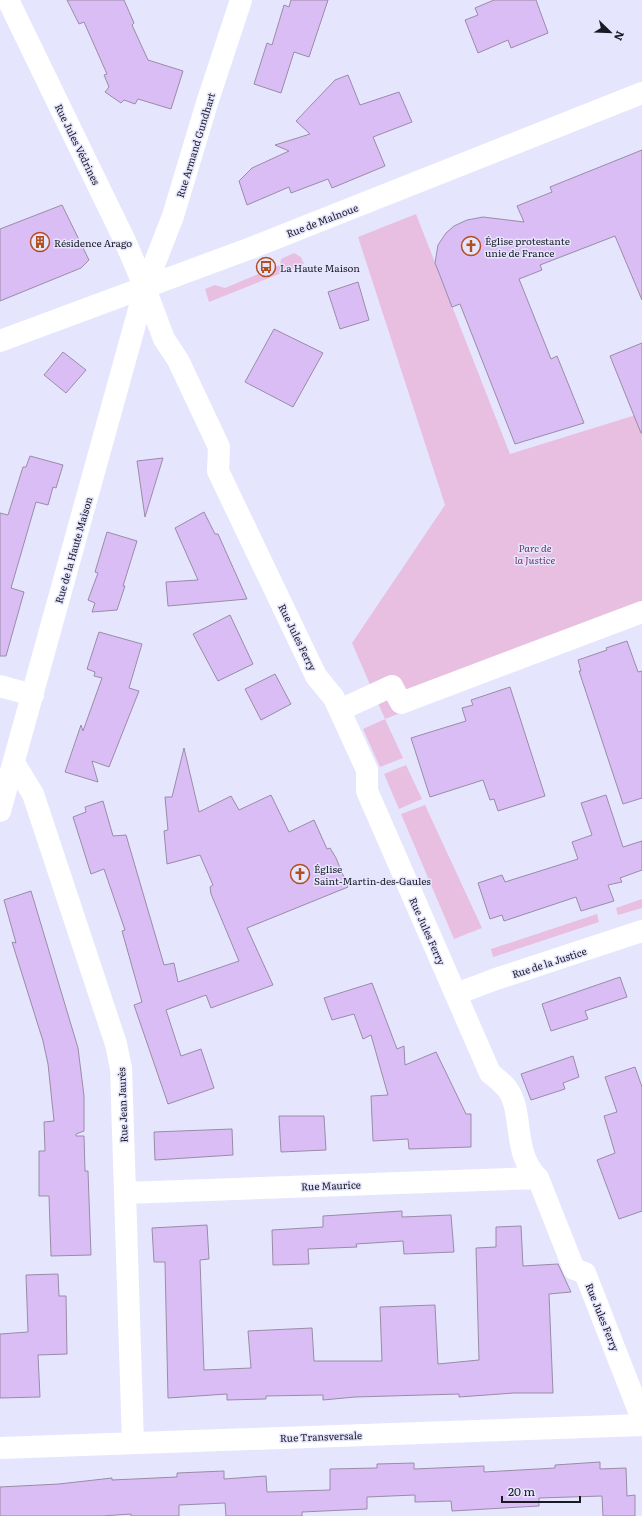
<svg xmlns="http://www.w3.org/2000/svg" width="642" height="1516" viewBox="0 0 642 1516" font-family="Literata,serif">
<style>
.green{fill:#e8bfe0}
.building{fill:#dabdf5;stroke:#9a8ca7}
.lines{fill:none;stroke-linecap:round;stroke-linejoin:round}
.minor{stroke:#fff;stroke-width:22}
.labels{text-anchor:middle;dominant-baseline:central;stroke-width:3;stroke-linejoin:round;paint-order:stroke}
.street-label{font-size:10px;fill:#1a1a24;stroke:#e5e6fe}
.poi-label{font-size:10px;fill:#1a1a24;stroke:#e5e6fe;text-anchor:start}
.park-label{font-size:10px;font-style:italic;fill:#703268;stroke:#e5e6fe}
</style>
<rect width="100%" height="100%" fill="#e5e6fe"/>
<path class="green" d="M416,214L510,454L642,413V620L385,719L403,758L380,767L363,729L385,719L352,643L445,505L358,237Z
M294,253L301,257L304,264L209,302L205,289L215,285L225,288L280,265L281,259Z
M406,765L422,799L399,809L384,774Z
M425,805L482,928L454,939L401,814Z
M642,899V908L618,915L616,908Z
M597,914L599,922L493,957L491,949Z"/>
<path class="building" d="M67,0H124L134,23L132,25L148,60L183,71L171,109L138,99L135,104L124,100L121,103L105,92L109,87L104,75L107,74L84,22L79,24Z
M291,0H328L309,57L294,52L281,93L254,84L267,43L272,45L284,5L289,7Z
M494,0H536L548,33L511,48L508,40L478,53L465,20L478,15L475,8Z
M348,75L360,105L399,92L412,122L373,137L385,166L332,188L328,179L291,193L289,187L247,205L239,181L252,168L289,151L275,145L310,134L296,121L335,80Z
M642,150V300L615,236L540,265L542,270L519,279L551,359L557,356L584,423L515,444L460,304L452,307L439,273L435,263L438,245L446,233L454,226L467,220L483,217L524,222L517,206L552,192L550,187Z
M62,205L89,260L81,268L0,301V229Z
M358,282L369,320L340,329L328,292Z
M274,329L323,353L293,407L245,382Z
M642,343V433H641L610,356Z
M63,352L86,370L66,393L44,375Z
M30,456L63,465L56,488L53,487L48,505L36,502L11,588L24,592L6,656H0V513L8,515L23,467H26Z
M163,458L145,517L137,461Z
M204,512L215,534H218L247,599L168,606L166,582L198,580L175,528Z
M107,532L137,541L123,586H125L117,610L92,612L95,603L88,600L98,573L95,572Z
M230,615L253,664L218,681L193,634Z
M99,632L142,644L129,688L139,691L109,767L92,761L98,782L65,772L81,725L83,731L102,678L94,676L95,672L87,669Z
M627,641L638,672L642,671V798L623,804L579,671H581L578,660L607,650L606,648Z
M275,674L291,704L261,720L245,689Z
M510,687L545,796L498,811L494,799L490,800L483,780L430,797L411,738L466,721L462,708L473,705L471,700Z
M184,748L199,812L231,796L239,810L271,795L289,832L314,820L327,849L330,848L336,858L348,887L247,928L273,985L211,1008L206,995L166,1010L181,1056L201,1049L214,1088L168,1104L134,1005L142,1002L122,931L125,930L104,869L91,874L73,817L86,812L85,807L103,801L113,836L126,835L164,965L174,963L178,982L239,961L211,894L210,887L213,885L200,855L167,864L164,831L168,830L165,797H172Z
M606,795L623,847L642,841V870L620,878L622,882L608,885L614,901L581,911L576,897L504,921L502,915L490,919L478,883L502,875L505,882L578,859L572,842L592,835L581,803Z
M31,891L78,1048L84,1096V1131L76,1134V1136H84L85,1171H88L91,1255L51,1256L49,1196H39V1151H45L44,1122L54,1121L48,1064L43,1041L12,942L16,943L4,900Z
M620,977L627,997L585,1011L588,1019L551,1031L542,1004Z
M372,983L397,1049L404,1046L405,1065L436,1052L466,1114H471V1147L409,1149L408,1139L373,1141L371,1096L388,1095L371,1035L363,1039L354,1014L332,1020L324,998Z
M573,1056L579,1077L563,1083L565,1089L531,1100L521,1074Z
M635,1067L642,1087V1211L619,1219L597,1160L615,1153L604,1116L617,1112L605,1077Z
M279,1116H324L326,1150L281,1152Z
M232,1129L233,1155L155,1160L154,1132Z
M402,1211V1217L451,1215L454,1252L404,1254L403,1241L356,1244L357,1247L308,1249L309,1264L273,1265L272,1230L323,1227V1216Z
M207,1225L209,1259L200,1260L204,1370L251,1368L248,1331L312,1328L314,1361H382L380,1307L407,1306L435,1305L438,1364L479,1360L476,1248L496,1247V1227L521,1226L523,1266L558,1264L571,1292L549,1294L553,1393H514L459,1397V1394L355,1397L323,1400V1395L266,1396V1399L227,1400V1394L168,1398L165,1262H154L152,1228Z
M58,1274L59,1296H66L67,1354L38,1355L40,1397L0,1398V1334L28,1332L26,1275Z
M600,1462V1469L626,1468L627,1496L635,1495V1516H603L602,1496L539,1498V1506L452,1511L451,1501L415,1502V1495L367,1497V1509L302,1512V1516H226L225,1503L179,1505V1516H131V1514L102,1516H0V1487L59,1484L112,1478V1480L177,1477V1473L224,1471V1479L266,1476L267,1492L330,1490V1469L377,1468V1464L414,1463V1469L484,1466V1472L555,1468V1465Z"/>
<g class="lines">
<path class="minor" d="M8,0L125,241L145,288L164,339L178,360L219,447L218,471L316,676L334,698L367,770V791L490,1073C496,1078 504,1084 508,1090C524,1113 512,1154 538,1178L574,1269L585,1273L642,1419
M0,341L251,248L642,93
M0,686L33,695
M340,710L392,686L401,703L642,612
M14,763L33,794L116,1044L121,1068L133,1443
M0,811L145,288L173,216L207,103L241,0
M456,994L496,979L642,931
M125,1193L538,1178
M0,1448L642,1425"/>
</g>
<defs>
<symbol id="building-ring" viewBox="-11 -11 22 22"><circle r="9.5" fill="#e5e6fe" stroke="#b34e1d" stroke-width="1.5"/><path d="M-4-6H4V6H1V3H-1V6H-4ZM-2.5-4.3h1.7v1.8h-1.7ZM.8-4.3h1.7v1.8H.8ZM-2.5-1h1.7V.8h-1.7ZM.8-1h1.7V.8H.8Z" fill="#b34e1d"/></symbol>
<symbol id="church-ring" viewBox="-11 -11 22 22"><circle r="9.5" fill="#e5e6fe" stroke="#b34e1d" stroke-width="1.5"/><path d="M-1.2-6h2.4v3.5h3.3v2.4h-3.3V6h-2.4V-.1h-3.3v-2.4h3.3Z" fill="#b34e1d"/></symbol>
<symbol id="bus-ring" viewBox="-11 -11 22 22"><circle r="9.5" fill="#e5e6fe" stroke="#b34e1d" stroke-width="1.5"/><path d="M-5-6H5V4H4V6H2V4H-2V6H-4V4H-5ZM-3.5-4V0h7V-4ZM-3.5 1.2v1.5H-2V1.2ZM2 1.2v1.5H3.5V1.2Z" fill="#b34e1d"/></symbol>
</defs>
<g fill-rule="evenodd">
<use href="#building-ring" x="29" y="231" width="22" height="22"/>
<use href="#church-ring" x="460" y="235" width="22" height="22"/>
<use href="#bus-ring" x="255" y="256" width="22" height="22"/>
<use href="#church-ring" x="289" y="863" width="22" height="22"/>
</g>
<g class="labels">
<g class="street-label">
<text transform="translate(78 144) rotate(64)">Rue Jules Védrines</text>
<text transform="translate(195 145) rotate(-73)">Rue Armand Gundhart</text>
<text transform="translate(322 220) rotate(-21)">Rue de Malnoue</text>
<text transform="translate(73 550) rotate(-74)">Rue de la Haute Maison</text>
<text transform="translate(298 637) rotate(64)">Rue Jules Ferry</text>
<text transform="translate(428 931) rotate(66)">Rue Jules Ferry</text>
<text transform="translate(549 962) rotate(-18)">Rue de la Justice</text>
<text transform="translate(122 1105) rotate(-92)">Rue Jean Jaurès</text>
<text transform="translate(331 1185) rotate(-2)">Rue Maurice</text>
<text transform="translate(603 1317) rotate(68)">Rue Jules Ferry</text>
<text transform="translate(321 1436) rotate(-2)">Rue Transversale</text>
</g>
<g class="poi-label">
<text x="485" y="240">Église protestante<tspan x="485" dy="12">unie de France</tspan></text>
<text x="54" y="242">Résidence Arago</text>
<text x="280" y="267">La Haute Maison</text>
<text x="314" y="868">Église<tspan x="314" dy="12">Saint-Martin-des-Gaules</tspan></text>
</g>
<g class="park-label">
<text x="535" y="547">Parc de<tspan x="535" dy="12">la Justice</tspan></text>
</g>
</g>
<g transform="translate(610 32) rotate(113)" stroke="#e5e6fe" stroke-width="3" paint-order="stroke">
<path d="M0-3L7 15L0 10L-7 15Z" fill="#1a1a24"/>
<text y="-6" font-size="11" font-weight="bold" text-anchor="middle" fill="#1a1a24">N</text>
</g>
<path d="M502 1496v6h78v-6" fill="none" stroke="#1a1a24" stroke-width="2"/>
<text x="508" y="1496" font-size="12" fill="#1a1a24" stroke="#e5e6fe" stroke-width="3" paint-order="stroke">20 m</text>
</svg>
